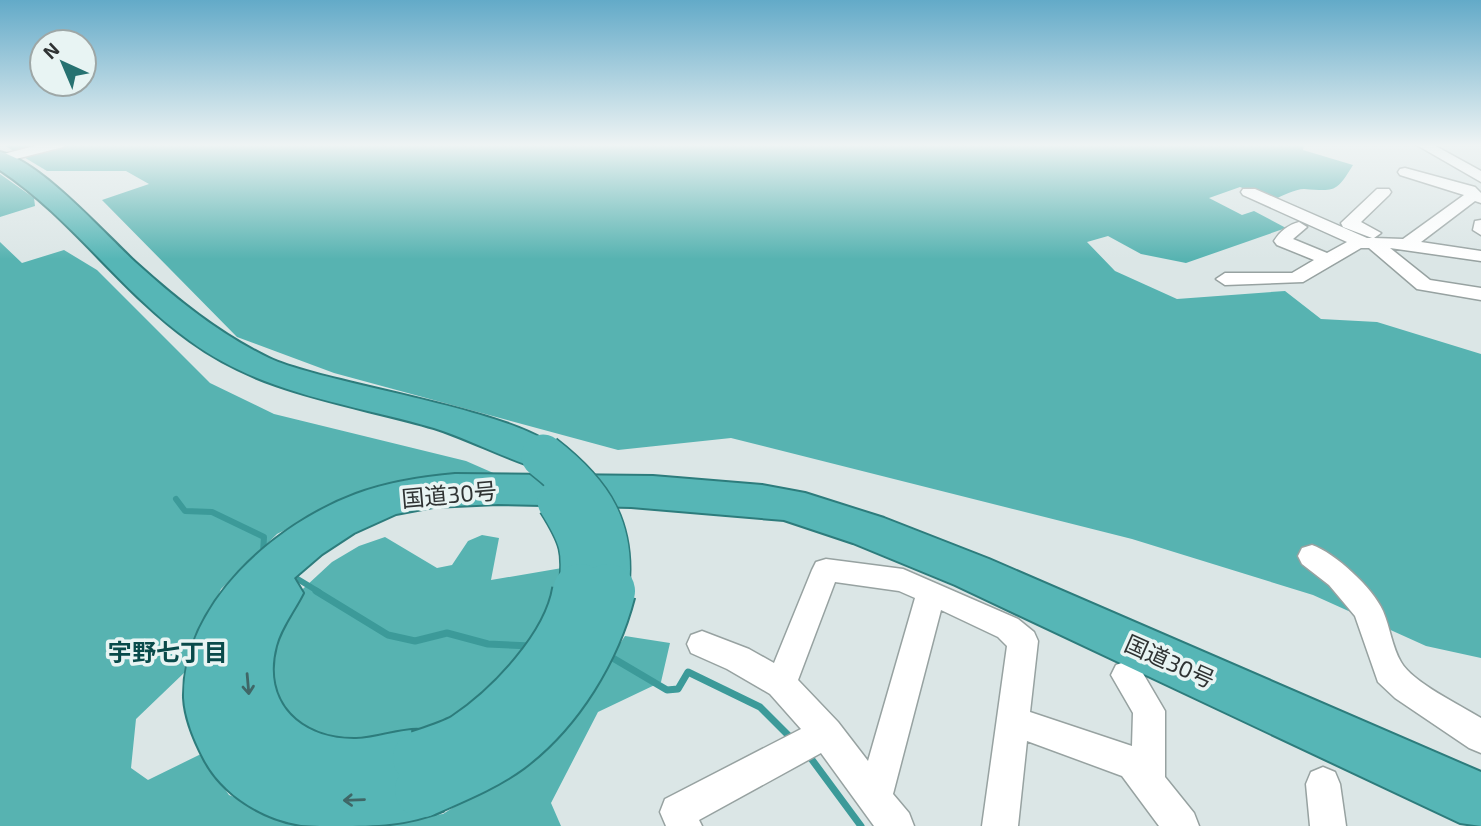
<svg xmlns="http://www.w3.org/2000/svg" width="1481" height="826" viewBox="0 0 1481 826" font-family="'Exo 2','Noto Sans JP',sans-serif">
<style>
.forest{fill:#57b3b1}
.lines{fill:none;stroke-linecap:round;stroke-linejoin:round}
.stream-far1{stroke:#3c9a99;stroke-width:6}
.stream{stroke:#3c9a99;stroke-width:7}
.minor-casing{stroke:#97a2a1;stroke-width:3}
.trunk-casing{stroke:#2d7c7c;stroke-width:4}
.minor{fill:#fff;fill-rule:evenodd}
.trunk{fill:#56b6b6;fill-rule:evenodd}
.trunk-bridge-far1-casing{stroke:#2d7c7c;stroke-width:46;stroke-linecap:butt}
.trunk-bridge-casing{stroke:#2d7c7c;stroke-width:58;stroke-linecap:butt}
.trunk-bridge-far1{stroke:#56b6b6;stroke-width:43}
.trunk-bridge{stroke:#56b6b6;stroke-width:54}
.oneway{stroke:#3f6767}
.labels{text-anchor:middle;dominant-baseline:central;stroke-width:7;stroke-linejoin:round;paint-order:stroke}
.near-street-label{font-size:23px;fill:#2f3333;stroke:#e8f4f3}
.near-neighbourhood-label{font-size:24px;font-weight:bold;fill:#094a4a;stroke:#e8f4f3}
</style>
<rect width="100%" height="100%" fill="#dbe6e6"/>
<path class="forest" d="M2,144H1304L1303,150L1353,165C1336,193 1335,191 1304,189C1295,189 1282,196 1273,200L1240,187L1209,198L1242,215L1254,211L1286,228L1186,263L1141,254L1108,236L1087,242L1115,271L1177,299L1285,291L1321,319L1377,322L1481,354V658L1426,646L1313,595L1132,539L731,438L618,450L334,373L237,337L102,200L149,184L126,171H47Z
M0,174L34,198L35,206L0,217Z
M0,242L22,263L64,250L97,270L210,383L274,414L466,461L498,475L337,503L277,534L221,589L185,672L136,719L131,768L148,780L201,754L229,795L306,826H0Z
M482,535L499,538L491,580L562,568L546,627L486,702L397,743L325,739L288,715L268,682L274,632L292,599L332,562L359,546L385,537L437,568L452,565L468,541Z
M625,636L670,643L661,682L598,712L551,803L561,826H343L443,814L521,764L578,707Z"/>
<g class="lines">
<path class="stream-far1" d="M176,499L185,511L212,512L264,537L263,553
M291,575L319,592"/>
<path class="stream" d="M316,591L388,635L415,641L447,633L488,644L531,646
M606,654L667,690L678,689L688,672L760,707L792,739
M807,753L861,826"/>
<defs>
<path id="minor" d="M42,144H65L63,147L0,163V155Z
M1415,144H1432L1481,171V182Z
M1405,168L1475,187L1481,193V203L1475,201L1421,242L1481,251V261L1390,248L1430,280L1481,288V300L1417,289L1369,248H1361L1303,282L1225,285L1216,279L1225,273H1292L1314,260L1277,245L1274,241C1280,231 1288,225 1299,222L1307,227L1293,239L1327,253L1347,242L1243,195L1241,192L1243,189H1255L1367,238H1372L1343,227L1341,223L1377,189H1389L1391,192L1389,195L1361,222L1381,233L1374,238L1403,239L1464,195L1400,175L1398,172L1400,169Z
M1481,220V235L1473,230L1475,221Z
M1312,545C1335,553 1373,588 1383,611C1390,627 1392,647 1401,662C1412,682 1460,705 1481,718V753L1469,748L1395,698L1378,682L1355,616L1329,585L1302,564L1298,556L1302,548Z
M826,559L903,569L1018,619L1034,632L1038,641L1030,712L1132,746L1133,713L1111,675L1116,665L1127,661L1138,665L1165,711V777L1194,813L1199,826H1159L1122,776L1027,741L1018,826H982L1007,646L998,637L941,610L893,794L909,813L914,826H874L821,753L699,820L702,826H666L660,812L665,799L801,729L770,694L727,669L691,653L687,644L691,635L702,631L749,649L774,663L812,570L816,562ZM835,582L899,591L915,598L868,761L838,722L798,680Z
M1323,767L1335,772L1340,784L1346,826H1310L1306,784L1311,772Z"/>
<path id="trunk" d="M0,152C41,162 103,232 135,262C176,299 219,334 269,358C325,385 537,412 563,456L557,466L543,470C506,459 471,440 434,428C348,403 264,395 190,341C120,291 71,217 0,170Z
M455,474L653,476L762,485L805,493L884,518L989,559L1481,772V826L1460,823L955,585L853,543L784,520L631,507L498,504L433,507L396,514L354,533L322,554L294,578L303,593C294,611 281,627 276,646C261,702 300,740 356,739C375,739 404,728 420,730C426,731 434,736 440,738L449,758L443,770L452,790L443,811C408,825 376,826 339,826C327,826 313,826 301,825C262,819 222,794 204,759C195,742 185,718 184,698C182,604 275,524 356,494C388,482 421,477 455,474Z"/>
</defs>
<use href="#minor" class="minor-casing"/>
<use href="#trunk" class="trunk-casing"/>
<use href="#minor" class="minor"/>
<use href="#trunk" class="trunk"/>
<defs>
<path id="trunk-bridge-far1" d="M543,456C592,494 615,529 607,592
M559,501C581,536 586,550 580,592"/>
<path id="trunk-bridge" d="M420,758C435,753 452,748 466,740C512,709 571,648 580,591
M422,790C451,777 482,765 508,746C557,709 593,649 608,591"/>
</defs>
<use href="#trunk-bridge-far1" class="trunk-bridge-far1-casing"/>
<use href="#trunk-bridge" class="trunk-bridge-casing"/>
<use href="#trunk-bridge-far1" class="trunk-bridge-far1"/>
<use href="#trunk-bridge" class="trunk-bridge"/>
</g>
<defs><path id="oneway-shaft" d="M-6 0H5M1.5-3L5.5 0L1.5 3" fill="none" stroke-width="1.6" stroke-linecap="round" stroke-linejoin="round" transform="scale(1.75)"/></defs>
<g class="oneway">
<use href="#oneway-shaft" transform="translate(248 684) rotate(85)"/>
<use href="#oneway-shaft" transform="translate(354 800) rotate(178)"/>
</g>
<linearGradient id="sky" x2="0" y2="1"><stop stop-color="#63aac8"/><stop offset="0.56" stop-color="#eff4f4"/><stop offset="1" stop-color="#eff4f4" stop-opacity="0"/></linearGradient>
<rect width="1481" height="259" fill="url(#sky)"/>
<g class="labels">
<g class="near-street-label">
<text transform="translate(449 494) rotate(-5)">国道30号</text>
<text transform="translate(1170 661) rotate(24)">国道30号</text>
</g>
<g class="near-neighbourhood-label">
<text x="168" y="651">宇野七丁目</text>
</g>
</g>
<g transform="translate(63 63) rotate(316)"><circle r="33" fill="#e8f4f3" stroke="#9ea7a6" stroke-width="2"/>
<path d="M0-5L12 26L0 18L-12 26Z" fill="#277271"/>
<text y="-10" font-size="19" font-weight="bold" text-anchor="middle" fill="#2f3333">N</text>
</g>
</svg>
